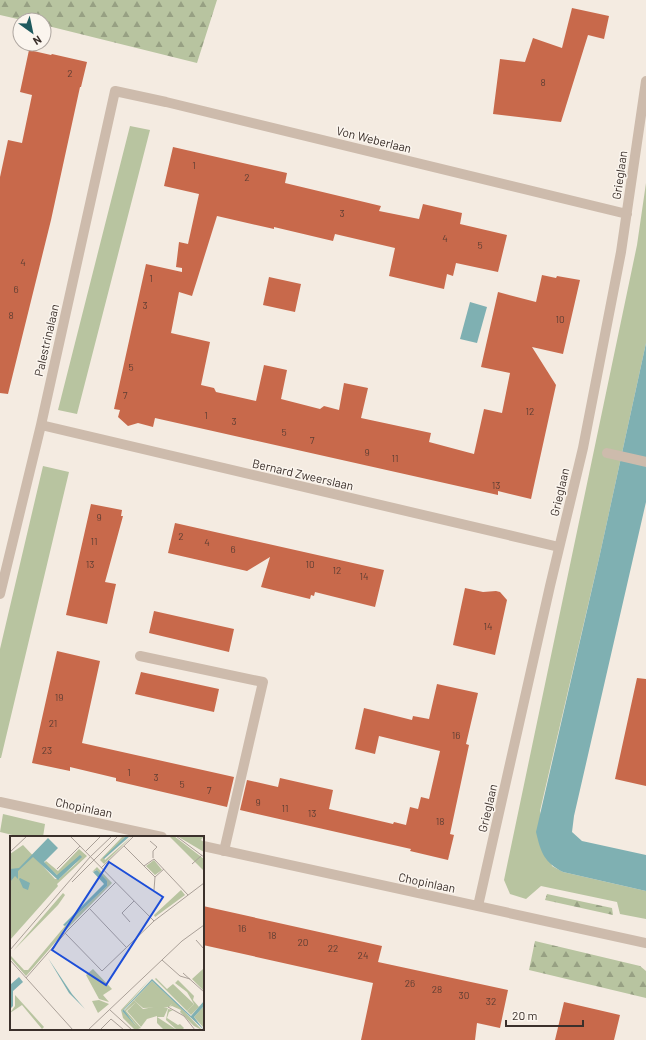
<svg xmlns="http://www.w3.org/2000/svg" width="646" height="1040" viewBox="0 0 646 1040" font-family="Barlow,sans-serif">
<style>
.green{fill:#b8c4a0}
.forest{fill:url(#forest-firs)}
.water{fill:#7fb0b2}
.building{fill:#c8694b}
.lines{fill:none;stroke-linecap:round;stroke-linejoin:round}
.lane{stroke:#cdbbac;stroke-width:10}
.street{stroke:#cdbbac;stroke-width:10}
.labels{text-anchor:middle;dominant-baseline:central;stroke-width:3;stroke-linejoin:round;paint-order:stroke}
.number-label{font-size:10px;fill:#5e3e33}
.street-label{font-size:12px;fill:#3b302b;stroke:#fbf5ee}
.inset-road{fill:none;stroke:#aaa098;stroke-width:1}
.view{fill:#1d4ed8;fill-opacity:0.15;stroke:#1d4ed8;stroke-width:2}
.inset-edge{fill:none;stroke:#3b302b;stroke-width:2}
</style>
<defs>
<pattern id="forest-firs" width="22" height="20" patternUnits="userSpaceOnUse"><rect width="22" height="20" fill="#b8c4a0"/><path d="M5 1l3.5 6h-7zM16 11l3.5 6h-7z" fill="#97a083"/></pattern>
</defs>
<rect width="100%" height="100%" fill="#f4ebe1"/>
<path class="green" d="M130,126L150,130L77,414L58,410Z
M646,183V343L600,554L540,811L552,866L563,872L646,891V919L620,914L617,902L541,886L526,899L510,894L504,880L637,245Z
M43,466L69,472L1,758H0V649Z
M3,814L45,824L43,837H21L0,832Z"/>
<path class="forest" d="M0,0H217L197,63L44,25V20H22L0,15Z
M547,894L612,908L613,915L545,900Z
M535,941L640,966L646,971V998L529,970Z"/>
<path class="water" d="M470,302L487,307L477,343L460,339Z
M646,343V502L574,816L572,832L582,841L646,855V891L563,872C544,862 541,853 536,832L600,554Z"/>
<path class="building" d="M572,8L609,16L604,39L588,35L561,122L493,114L500,59L525,62L533,38L562,48Z
M29,50L51,55L52,54L87,62L81,87H80L51,220L8,394L0,393V177L8,140L22,143L32,95L20,92Z
M173,147L287,173L285,183L381,206L379,211L419,219L423,204L462,213L460,224L507,235L498,272L456,263L453,276L447,274L444,289L389,276L395,248L335,234L333,241L274,227V229L217,216L192,296L179,292L171,333L210,342L201,385L214,388L216,392L256,401L264,365L287,370L281,399L320,409L324,406L339,410L344,383L368,388L361,418L431,433L429,442L474,454L484,409L502,413L510,373L481,367L498,292L536,302L542,275L556,278L557,276L580,280L563,354L532,347L556,385L531,499L498,491V495L155,418L153,427L138,423L128,426L118,417L120,410L114,409L146,264L182,272V268L176,267L179,242L188,244L199,194L164,186Z
M269,277L301,284L295,312L263,305Z
M91,504L122,510L121,516H123L105,582L116,584L107,624L66,615Z
M175,523L384,570L375,607L315,592L314,596L311,595L310,599L261,587L270,557L247,571L168,553Z
M465,588L483,592L496,591L500,592L507,600L495,655L453,645Z
M154,611L234,629L229,652L149,633Z
M57,651L100,661L82,743L234,777L227,807L116,781V778L70,767V771L32,763Z
M141,672L219,689L214,712L135,694Z
M637,678L646,679V786L615,779Z
M437,684L478,693L466,744L469,745L450,834L454,835L448,860L410,851L411,849L240,810L247,780L278,787L280,778L333,790L329,809L393,824L394,822L406,825L410,807L418,809L421,797L429,799L440,751L379,736L375,754L355,749L364,708L412,720L413,716L429,719Z
M203,906L382,946L378,962L508,990L500,1028L477,1023L475,1040H361L373,983L203,945Z
M564,1002L620,1015L614,1040H555Z"/>
<g class="lines">
<path class="lane" d="M607,453L646,462
M140,656L263,682L224,851"/>
<path class="street" d="M41,425L559,547
M0,594L41,425L115,91L166,102L627,214
M0,802L162,837
M203,846L646,943
M478,906L550,586L583,448L621,252L646,81"/>
</g>
<g class="labels">
<g class="number-label">
<text x="70" y="73">2</text>
<text x="543" y="82">8</text>
<text x="194" y="165">1</text>
<text x="247" y="177">2</text>
<text x="342" y="213">3</text>
<text x="445" y="238">4</text>
<text x="480" y="245">5</text>
<text x="23" y="262">4</text>
<text x="151" y="278">1</text>
<text x="16" y="289">6</text>
<text x="145" y="305">3</text>
<text x="11" y="315">8</text>
<text x="560" y="319">10</text>
<text x="131" y="367">5</text>
<text x="125" y="395">7</text>
<text x="530" y="411">12</text>
<text x="206" y="415">1</text>
<text x="234" y="421">3</text>
<text x="284" y="432">5</text>
<text x="312" y="440">7</text>
<text x="367" y="452">9</text>
<text x="395" y="458">11</text>
<text x="496" y="485">13</text>
<text x="99" y="517">9</text>
<text x="181" y="536">2</text>
<text x="94" y="541">11</text>
<text x="207" y="542">4</text>
<text x="233" y="549">6</text>
<text x="90" y="564">13</text>
<text x="310" y="564">10</text>
<text x="337" y="570">12</text>
<text x="364" y="576">14</text>
<text x="488" y="626">14</text>
<text x="59" y="697">19</text>
<text x="53" y="723">21</text>
<text x="456" y="735">16</text>
<text x="47" y="750">23</text>
<text x="129" y="772">1</text>
<text x="156" y="777">3</text>
<text x="182" y="784">5</text>
<text x="209" y="790">7</text>
<text x="258" y="802">9</text>
<text x="285" y="808">11</text>
<text x="312" y="813">13</text>
<text x="440" y="821">18</text>
<text x="242" y="928">16</text>
<text x="272" y="935">18</text>
<text x="303" y="942">20</text>
<text x="333" y="948">22</text>
<text x="363" y="955">24</text>
<text x="410" y="983">26</text>
<text x="437" y="989">28</text>
<text x="464" y="995">30</text>
<text x="491" y="1001">32</text>
</g>
<g class="street-label">
<text transform="translate(374 139) rotate(14)">Von Weberlaan</text>
<text transform="translate(619 175) rotate(-82)">Grieglaan</text>
<text transform="translate(46 340) rotate(-77)">Palestrinalaan</text>
<text transform="translate(303 474) rotate(13)">Bernard Zweerslaan</text>
<text transform="translate(559 492) rotate(-77)">Grieglaan</text>
<text transform="translate(84 807) rotate(12)">Chopinlaan</text>
<text transform="translate(487 808) rotate(-77)">Grieglaan</text>
<text transform="translate(427 882) rotate(12)">Chopinlaan</text>
</g>
</g>
<g transform="translate(10 836)">
<rect width="194" height="194" fill="#f4ebe1"/>
<path d="M113,0H116L94,22L95,24L122,0L94,28L90,24ZM159,0H164L194,23V35ZM13,9L45,43H49L70,24L48,40L34,27L36,25L48,35L69,13L77,20L47,48L48,50L0,104V18ZM144,24L152,34L145,39L136,30ZM87,31L102,47L56,94L16,140L1,123V120L14,134H18L55,90L97,50L87,34L82,36ZM53,57L55,59L48,69L3,115ZM193,133L194,134V155L182,143ZM141,142L112,175L127,190L114,175L124,164L126,166L116,175L131,192L125,194L113,182L111,174ZM168,144L184,160L183,164L189,171L181,179L177,175L184,168L177,156L165,147ZM126,166L133,173L149,170L158,172L154,181H147L167,194H154L147,187V180L137,183L131,191L117,175ZM194,170V192L184,181ZM158,173L163,174L159,176L157,182L168,189L170,188L174,192L172,194H167L156,184Z" fill="#b8c4a0"/>
<path d="M167,0H194L191,4L194,6V16ZM171,54L175,59L145,81L144,79ZM83,133L102,153L93,159L99,166L89,163L76,139ZM142,145L170,171L192,194L184,190L170,176L171,174L162,170L160,171L162,168L159,171L133,172L126,166L124,164ZM5,159L34,191L32,193L12,169L0,177L5,170ZM89,164L99,168L88,177L82,165Z" fill="#b8c4a0"/>
<path d="M146,142L157,153L163,148L184,168L177,175L145,143Z" fill="#b8c4a0"/>
<path d="M6,51L9,59L0,73V56Z" fill="#b8c4a0"/>
<path d="M116,0H120L94,23L93,22ZM38,2L48,12L34,26L47,39L70,19L72,21L48,44L23,21L8,35V43L5,40L0,46V33L9,32ZM87,34L97,45V50L55,90L53,89L94,48L83,36ZM10,42L20,47L18,54L13,52L9,43ZM38,122L62,158L75,173L59,157ZM9,141L13,146L3,155V170L0,173L1,148ZM142,143L181,180L194,165V170L184,181L194,194L142,145L114,174L126,190L112,175Z" fill="#7fb0b2"/>
<path class="inset-road" d="M60,0L144,85M166,0L194,21M140,5L147,11L143,15V22M114,10L145,41L154,33M0,16L17,0M75,16L91,0M182,28L192,19M134,30L144,23L178,59M91,32L124,0M47,33L70,10M62,46L108,0M144,54L145,41M79,72L116,111M120,86L112,77L124,65M55,97L92,135L144,85L194,47M186,104L194,113M0,114L80,21L102,0M0,124L63,194M152,124L170,140L180,143M173,137L194,156M16,142L58,94L106,46M158,171L174,180L185,194M100,174L122,194M78,194L172,105L194,89M90,194L101,183L114,194"/>
<path class="view" d="M99,26L153,61L96,149L42,114Z"/>
<rect width="194" height="194" class="inset-edge"/>
</g>
<g transform="translate(32 32) rotate(147)"><circle r="19" fill="#fbf5ee" stroke="#aea6a0"/>
<path d="M0-3L7 15L0 10L-7 15Z" fill="#1f5a5e"/>
<text y="-6" font-size="11" font-weight="bold" text-anchor="middle" fill="#3b302b">N</text>
</g>
<path d="M506 1020v6h77v-6" fill="none" stroke="#3b302b" stroke-width="2"/>
<text x="512" y="1020" font-size="12" fill="#3b302b" stroke="#fbf5ee" stroke-width="3" paint-order="stroke">20 m</text>
</svg>
